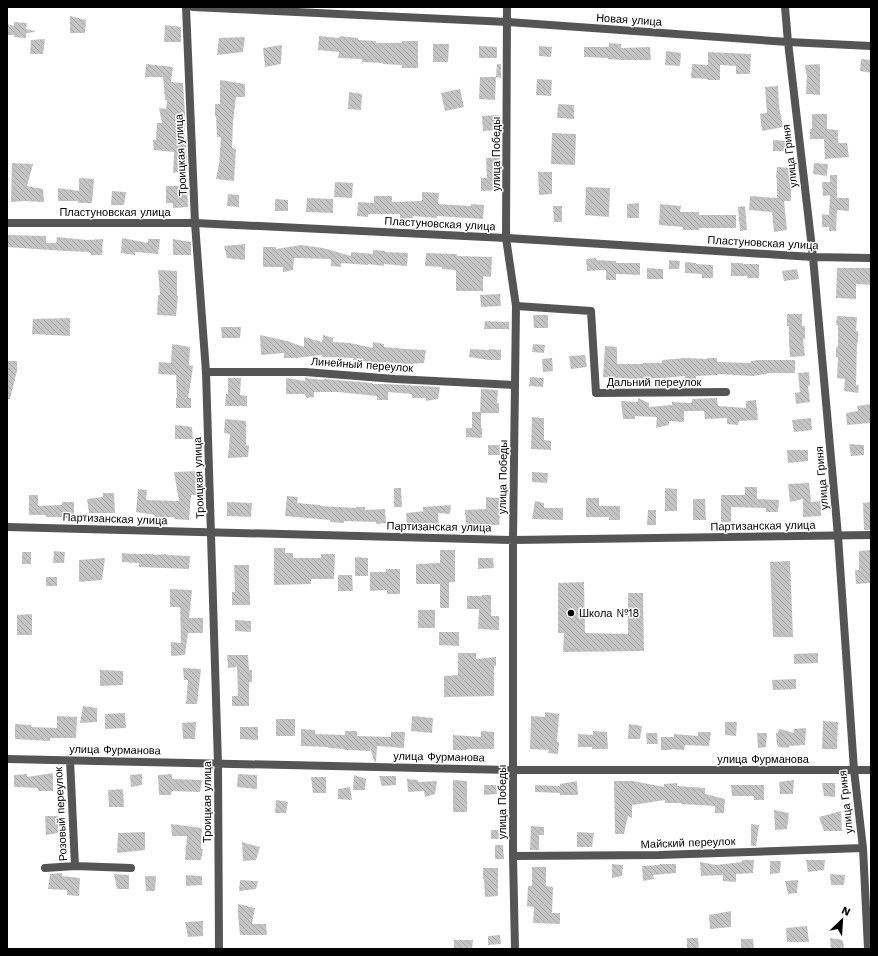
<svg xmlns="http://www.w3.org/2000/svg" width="878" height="956" viewBox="0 0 878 956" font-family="'Work Sans',sans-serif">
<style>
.building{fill:url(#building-back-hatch)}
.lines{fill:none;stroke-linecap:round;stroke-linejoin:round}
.minor{stroke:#555;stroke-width:8}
.tertiary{stroke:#555;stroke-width:8}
.poi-dot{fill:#000;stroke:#fff;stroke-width:1.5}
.labels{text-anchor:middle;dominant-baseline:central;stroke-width:3;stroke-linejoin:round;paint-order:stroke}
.street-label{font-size:11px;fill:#000;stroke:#fff}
.poi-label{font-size:11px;fill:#000;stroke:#fff;text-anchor:start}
</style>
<defs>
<pattern id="building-back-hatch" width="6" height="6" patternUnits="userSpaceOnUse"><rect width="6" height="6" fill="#c4c4c4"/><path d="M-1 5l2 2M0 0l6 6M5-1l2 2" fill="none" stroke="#a7a7a7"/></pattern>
</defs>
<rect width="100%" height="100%" fill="#fff"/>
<path class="building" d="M70,16L86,20L85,33H70Z
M14,22L27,23L26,29L35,31V32L26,33V38L14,37V35H7V24L14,26Z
M165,25L181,27V42H164Z
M319,36L339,38L340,36L358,38V40L376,41V43H402V41H418V68H402V65L382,64L383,63L362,62V59L338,58L339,52L318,50Z
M245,37L243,52L217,55L219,38Z
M45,39L43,54H30L31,40Z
M609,43L621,44V48L650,47L651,60H621L608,59V58L584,57V47H609Z
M433,44H449L448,62H433Z
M282,45L281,64L265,67L263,48Z
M479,46L497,47V58H479Z
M539,46L552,47L551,57L539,56Z
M666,51L681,53L680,66L665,65Z
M708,52L751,54L750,74H736V66L720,65V80H708V79L691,78L692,64L708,65Z
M861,59L871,60V73L860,71Z
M146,64L173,67L171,82L183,83L185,114L183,124H185V141H186L187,170L173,173L174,152L154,150L153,140H156L157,123H162L159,108L166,109L167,100H165L163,77H145Z
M497,64H501V78L496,77Z
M820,64V95L806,94L807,74H806L805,65Z
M480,77H496L495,100L479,99Z
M537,79L552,80L551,96L536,95Z
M220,80L245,84V97H236L233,122L232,148L236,149L234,181L216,179L219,164L221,137H217L216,116H215V104H220Z
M778,86L779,106L783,127L762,131L760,114L767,113L765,87Z
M460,89L464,107L445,111L441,93Z
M349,92L362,94L361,110L348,109Z
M558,104L574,105V119L557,118Z
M812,114H827V129L838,130V143H847L849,157L825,159L824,139H810V129H812Z
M498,115L499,130L483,131L482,116Z
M552,133L576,134L575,165L551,164Z
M773,140L788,141V151H773Z
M500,157V190L481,191V178H487L486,158Z
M12,163L33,164L27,186L43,189L44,202L24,201L11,202Z
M814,163L828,164L827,176L813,174Z
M777,167L792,168L791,183V201H784L787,230L774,232L772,212L749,210L750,196L777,198V178H776Z
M538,172H552V194L539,195Z
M830,175H837V198H849V211L837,210L836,231H829V227H822V214L829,215L830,195L823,196L822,182H830Z
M79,178L94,179L92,203H78V201H58V188L79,191Z
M335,182L353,183L352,198L334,197Z
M166,186H187L188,207L173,208V203H166Z
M586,187L610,188L609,217L585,215Z
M112,191L126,192L124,205H111Z
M422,192L439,193L438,204L471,206V204L484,205L483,219L437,216V218L413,216V218L400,219V214H368V217L357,216L358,202L374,203V196H392V202L422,201Z
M228,194L239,195V207L227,206Z
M307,198L333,199V213L306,212Z
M275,199L288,200V211H275Z
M639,203V218H627V204Z
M660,204L681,206L680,212H699V215H736V228H699V230H683V227L659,225Z
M553,206H562V222H554Z
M745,206L747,230L740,231L738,207Z
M7,235L46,236V243H56L57,237L87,240L103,239L102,255H91L90,252L65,251L7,247Z
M122,238L148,243V239H160L158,254L135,252V255L121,253Z
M173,239L191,242V255H173Z
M245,244V260L227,258L224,246Z
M301,245L323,248L351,256V252L373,254V250L385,251V252L408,253L407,266L384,264V266L368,264V265L341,263V267L331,266V259L294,258L293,270L283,272V267H263V247H276V249Z
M426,253L457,254V256L492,257L491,277L483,276V291H456V270L442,269V267L425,266Z
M596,258V260L616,261V263H640V275L616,274V280H606V270L587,271L586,259Z
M669,260L680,261L679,269H669Z
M685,262L696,263V264L713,265V278H702V274L685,273Z
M731,263H743V264H759V278H747V276H731Z
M647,268L663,269V279H647Z
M837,268H871V285L856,284V299L836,298Z
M797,269L799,279L784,281L782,271Z
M158,270L177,271V296H178L176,316L157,315L158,295H160Z
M500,294L501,306L481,307L480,295Z
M787,314H802V326H805V339H803L805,356L790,357L789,342V326H787Z
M533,315H548V328H534Z
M837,316L857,317L856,331H858V342H857L856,385H859L858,393L844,391L845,379L837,378L838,357H836V347H838V325H836Z
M70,318V336L32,334L33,319Z
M485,321L509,322V329H484Z
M221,327H241L240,338H222Z
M260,335L287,341L304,347V337L322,342L323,335L333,338V342L350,343L373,348V342L384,344V347L406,349L426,350L424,363L409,364L383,362V363L353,360L354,358L322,357V355L296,358H284V353L261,355Z
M172,344L190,347L189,365L193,366L191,381L188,398H191V408H176V398H177L176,375L158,374L159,362L171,363Z
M533,344L545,345L544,353L532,352Z
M605,346L617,347V364H643V363H662V360L685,358L707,359V358H717V362L751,363V361L759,360H795V373H770L753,376L717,374V375L696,376V380H685V376L662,378L636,379L603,377Z
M470,349L489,350V349L501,350V360H489L469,357Z
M585,355L587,367L571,369L569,356Z
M552,358L553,371L543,372L542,359Z
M7,361H17V371L10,399H7Z
M809,372L810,385L808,386L810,402L796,404L795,393L800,392L798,373Z
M530,377L544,378L543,387L529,386Z
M228,378H241L240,395L247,396V406H225L226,394H228Z
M286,378L305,381V378L324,380V379L372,383V384H385L440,387L438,399L426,401V398H412V394L388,392V400H377V396L338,392H314V397L306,398L305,394H286Z
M481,389L498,390L497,403H499V413H481V428H482V438L466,437V428H472V412H480Z
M638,398L649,403V407L672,405V402L692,403V399L717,398L718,406L746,408V401L756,400L758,420L739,421L738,425L727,424V418L705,419L704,411H684V422L669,421V425L656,428L657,417L635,416V419H623L621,401L638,402Z
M871,404V423L847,425L846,413L858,411L857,406Z
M532,417L544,418V440L551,441V450L531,449Z
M811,418L812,430L794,432L792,420Z
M225,419L246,421V445L249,446L248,457L228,458L230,434L224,433Z
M175,425L192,427L193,439H175Z
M849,444L864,445V455L851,456Z
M488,445H501V455H488Z
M787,450H808V461L788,463Z
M199,471L197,495H191L189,520L174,519L175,517H155V515L136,512L138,489L147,490L146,500L179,501L174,472Z
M532,472L548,473L547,483L532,482Z
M809,483L811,502L821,501V516L803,517V499L790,502L788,484Z
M745,487H757V499L779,500L778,512H766V508L731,507V522H721V495H745Z
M394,488H401L402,507H394Z
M665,488L677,489V511H665Z
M103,493H114L115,513H89L87,499L103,497Z
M29,495H38V506L62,505V502H74V518H62V517H46V515H29Z
M287,496L298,497L297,503L320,505V506L356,508V507H365V510L385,509L386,523L376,524V522L344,521V523L330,522V520L285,516Z
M486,497L499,498V514H500L499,525H483V524H466L465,510L486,509Z
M586,498H599V506H620V520H609V517H586Z
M693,499H705L706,520H693Z
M535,501L544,503V508H563V520L532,519Z
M227,502L252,503L251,517L227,516Z
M871,502V530H864L863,503Z
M451,505L450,514L438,513L439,527L428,528V523L407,525L406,513L426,511H423V507Z
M648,510H656V525H647Z
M274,548H285V553H293V558H321V554H335L334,579H311V584L274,585Z
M440,550H455V582H449V608H440V584H416V564L440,563Z
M871,550V565H870V583L856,584L855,570H859V551Z
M54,551L65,552L64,563H53Z
M22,552H31V564H22Z
M122,553L132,554H153V555L166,554V555L190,556L189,569L139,567V563L122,562Z
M355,557L368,558V576H355Z
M105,558L102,580L79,582V560Z
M478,558H493L494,568L478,569Z
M790,561L793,637H773L770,562Z
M234,565H249V592H250V605H232V592H235Z
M386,569H400V594H387V590L370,591V572H386Z
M338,575H352L353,591H338Z
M46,577H57V586H46Z
M584,582L585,633L628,634V593H643L644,651L563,652L564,633H558V583Z
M170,589L192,590L189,618H203V633H188L185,655L171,656V642L181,643L180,607H170Z
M482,595H491V616H499V630L478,629L479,609H467V596H482Z
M418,610H435V628H418Z
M32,614V635H17V615Z
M235,620L251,621V632L235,631Z
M439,632H459V646L439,645Z
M458,653H476V659L496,657V666H494V696L444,697V676L458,675Z
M818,653V663L794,664V654Z
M227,655H248L249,670H252V682H249V706H232V696H238L237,667L228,668Z
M183,668L201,669L197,704H186L188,680H184Z
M100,670L123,671V685L100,686Z
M796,679V689L773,690L772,680Z
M83,706L97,708V722L80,723Z
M545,712L559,714L557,742H559L558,754L548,753L549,750L530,749L531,716L545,717Z
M125,713L126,728L105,729V714Z
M57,716L77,717L76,738H50V741L15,739V724L31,725V727L57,728Z
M412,716L433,718L432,733L411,731Z
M276,719H295V736H276Z
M823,721L838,722L837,749H822Z
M196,722L195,739H183L182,723Z
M725,722H737L736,736L725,735Z
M629,724L642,726L640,739H628Z
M240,727H258V740L240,739Z
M806,728L805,745L789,746V748L778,747V745H777L776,733H778L779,729L794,733V729Z
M301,729L315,730V734L345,735V731H357V736L391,737V732H405L404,748L377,746L376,762L374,761L370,747V751L345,750V749L328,748V747L301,746Z
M481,731L494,732V749H466V750H453V735L481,737Z
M593,731L607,732L608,749H592V747H578V734L593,735Z
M698,732H711L709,746L685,745L684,750L671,749L670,750H661V737H674V734L698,736Z
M646,733H657L658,744H647Z
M757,733H767L766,747L758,748Z
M53,773V791H38V788L14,787V775L27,774V777Z
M142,774V785L131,787L130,775Z
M172,774V779L202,780L200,792L172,791L171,795H159L158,775Z
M238,774L257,775V789L237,787Z
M354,775L366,779L365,790H353Z
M379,776H396V785L382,786Z
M311,777H326V793H313Z
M407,779L418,780V782L437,781L435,794L425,797L424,791L408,792Z
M453,780L467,781V812H453Z
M794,780L793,794H780L779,782Z
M577,781L578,795H560V793L535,792V785L560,786V784Z
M614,781H633L664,787V784L677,783V786L705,788V794L725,799L724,813H715V806L681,804V803H665V800L632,805V818L628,816L624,834H615Z
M822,783H835V797L824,796Z
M484,785H496L497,794L484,795Z
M731,785H764V800H754V796H732Z
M350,787L352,800L338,799V789Z
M123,789L124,807H109L108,790Z
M276,800L288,802L286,813H275Z
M774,810L789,813L787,829L775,830Z
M841,811L842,831H824L819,817Z
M45,816H58V833L46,835Z
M171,824L202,828L201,849H203L201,860H185L187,836H172Z
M751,824L759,825L756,846H751Z
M531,826L544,827V835H539V850H530Z
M491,830H499V839H491Z
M145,832V850L117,853L118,833Z
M577,832L594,833L592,847H577Z
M242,842L260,847L256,860L243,861Z
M495,845H503L504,859H495Z
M742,860H754L753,873L736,874V882L723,881V875L701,876L700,862L716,865L742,862Z
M806,860H825L824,870L808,872Z
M770,861H781L780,873L770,874Z
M612,864L623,865L622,876L612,878Z
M660,864H676V873L653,875L654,879L643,881L642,866L660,865Z
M532,867H546V886L553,887L552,913H560V924L533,923L534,907L527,906L528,886H532Z
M483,868H498V896L485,897L484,879H483Z
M62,873V876L80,878L79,896L67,895V890L48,889L50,874Z
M114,874L129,875V889H117Z
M830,874L845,875L844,885H831Z
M186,875L202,876V885L186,886Z
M145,876H156L155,891H146Z
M240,880L258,881L256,889L239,891Z
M798,880L797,893L788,894L785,881Z
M238,904L255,908L252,924H266L267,935H240L238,914Z
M731,911V927L710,929L709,915Z
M203,921V936L188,937L185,922Z
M807,926L809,942H787L786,928Z
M500,935L501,944L488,945V936Z
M687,938H698L699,949H687Z
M830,938L843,940L844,949H831Z
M741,939H753L754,949H741Z
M454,940H473L472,949H454Z"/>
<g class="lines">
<path class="minor" d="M186,7L195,223L206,372L218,764L219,949
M193,7L508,22L788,42L871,46
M785,7L788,42L813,257L838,536L854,770L863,848L868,949
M7,223H195L506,238L813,257L871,258
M516,306L591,311L596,393L726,392
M206,372H305L395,379L515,385
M7,759L513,770H871
M70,760L75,866L131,868
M513,856L659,855L863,848
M45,868L75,866"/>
<path class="tertiary" d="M507,7L506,238L516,306L513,540V856L515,949
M7,527L513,540L871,535"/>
</g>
<circle class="poi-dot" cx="571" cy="613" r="4"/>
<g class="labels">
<g class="street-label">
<text transform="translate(629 20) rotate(4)">Новая улица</text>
<text transform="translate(496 154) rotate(-90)">улица Победы</text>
<text transform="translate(181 155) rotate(-93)">Троицкая улица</text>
<text transform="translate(790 156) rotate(-97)">улица Гриня</text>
<text x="115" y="212">Пластуновская улица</text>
<text transform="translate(440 224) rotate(3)">Пластуновская улица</text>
<text transform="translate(763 243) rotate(3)">Пластуновская улица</text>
<text transform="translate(362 365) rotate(4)">Линейный переулок</text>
<text x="654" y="382">Дальний переулок</text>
<text transform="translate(503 477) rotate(-89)">улица Победы</text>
<text transform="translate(199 478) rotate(-92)">Троицкая улица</text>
<text transform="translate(822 478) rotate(-95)">улица Гриня</text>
<text transform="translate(115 519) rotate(2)">Партизанская улица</text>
<text transform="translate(763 526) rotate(-1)">Партизанская улица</text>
<text transform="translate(439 527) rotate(1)">Партизанская улица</text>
<text transform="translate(115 750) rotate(1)">улица Фурманова</text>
<text transform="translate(439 757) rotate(1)">улица Фурманова</text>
<text x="763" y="759">улица Фурманова</text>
<text transform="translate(207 802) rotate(-90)">Троицкая улица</text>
<text transform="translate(502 802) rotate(-90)">улица Победы</text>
<text transform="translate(846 802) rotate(-96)">улица Гриня</text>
<text transform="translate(61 814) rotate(-93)">Розовый переулок</text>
<text transform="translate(688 843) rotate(-2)">Майский переулок</text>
</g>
<g class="poi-label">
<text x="579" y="613">Школа №18</text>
</g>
</g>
<rect width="878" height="956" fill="none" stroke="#000000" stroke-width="16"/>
<g transform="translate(842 920) rotate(25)" stroke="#ffffff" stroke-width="3" paint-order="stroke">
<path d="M0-3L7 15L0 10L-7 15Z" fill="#000000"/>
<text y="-6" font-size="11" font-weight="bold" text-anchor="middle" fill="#000000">N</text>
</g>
</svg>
